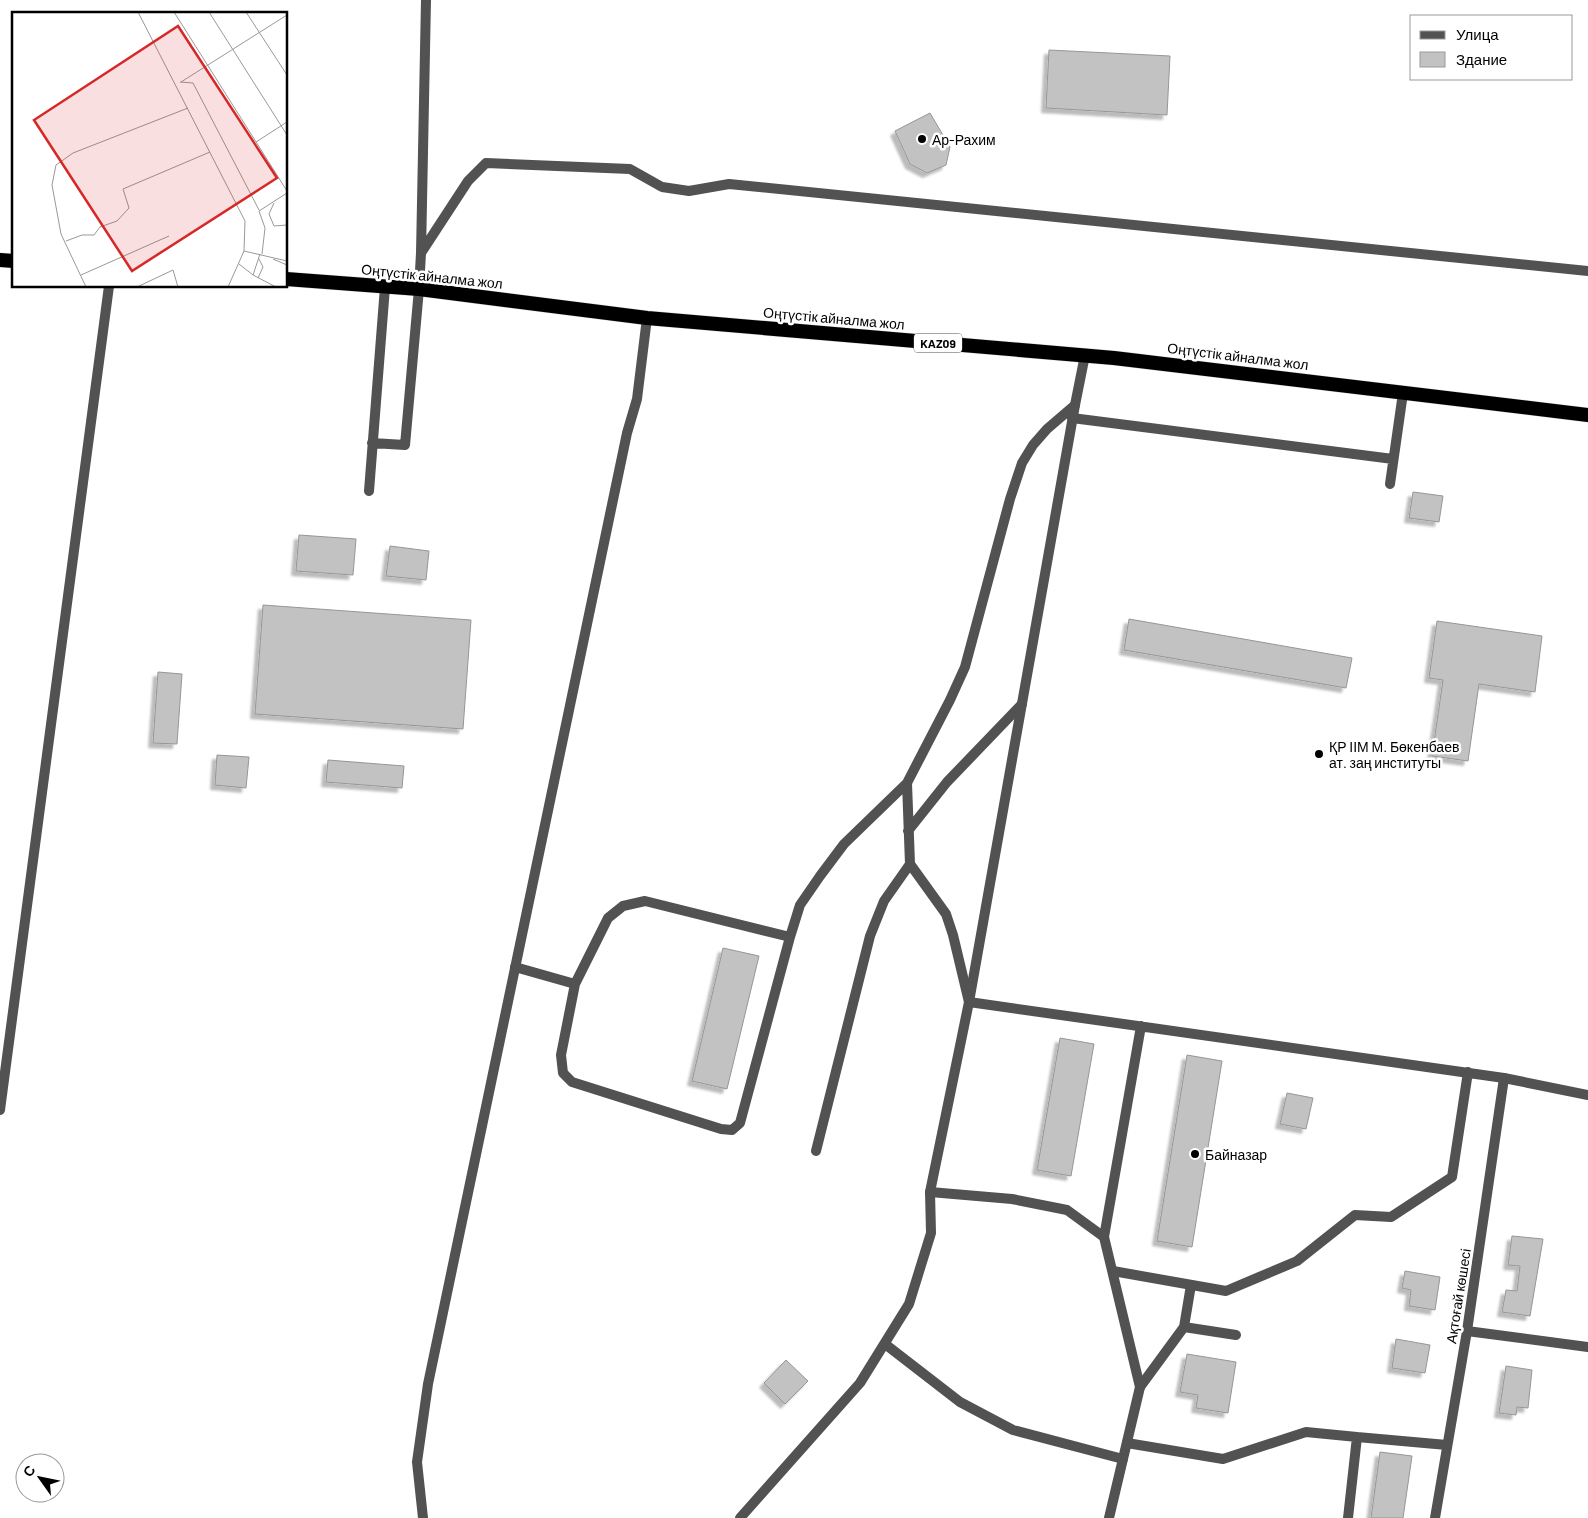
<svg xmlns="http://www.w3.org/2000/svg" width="1588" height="1518" viewBox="0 0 1588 1518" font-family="Barlow,sans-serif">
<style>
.building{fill:#c2c2c2;stroke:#969696;filter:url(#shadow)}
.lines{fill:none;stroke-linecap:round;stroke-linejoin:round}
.trunk-casing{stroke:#dbdbdb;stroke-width:15}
.service{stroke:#525252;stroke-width:10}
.minor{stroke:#525252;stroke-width:10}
.trunk{stroke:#000;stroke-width:14}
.poi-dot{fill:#000;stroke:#fff;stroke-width:2}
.labels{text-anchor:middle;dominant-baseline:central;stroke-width:5;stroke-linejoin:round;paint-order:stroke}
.shield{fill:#fff;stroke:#4c4c4c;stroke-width:1}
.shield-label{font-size:12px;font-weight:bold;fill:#000}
.poi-label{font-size:14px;fill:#000;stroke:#fff;text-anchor:start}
.street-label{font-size:14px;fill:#000;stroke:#fff}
.inset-road{fill:none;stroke:#999;stroke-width:1}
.view{fill:#d62828;fill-opacity:0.15;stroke:#d62828;stroke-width:2.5}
.inset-edge{fill:none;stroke:#000;stroke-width:2.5}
</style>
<defs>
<filter id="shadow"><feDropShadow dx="-4.5" dy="4.5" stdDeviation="1" flood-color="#0004"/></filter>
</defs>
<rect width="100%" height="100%" fill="#fff"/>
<path class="building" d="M1049,50L1170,56L1167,115L1046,108Z
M930,113L950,147L946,165L927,173L910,164L895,131Z
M1413,492L1443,496L1439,522L1409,518Z
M299,535L356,539L353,575L296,571Z
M390,546L429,551L426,580L386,576Z
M263,605L471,620L463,729L255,714Z
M1129,619L1352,658L1346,688L1124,650Z
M1437,621L1542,636L1535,692L1479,684L1468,761L1432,756L1443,680L1429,678Z
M158,672L182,674L177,744L153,743Z
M217,755L249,757L246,788L215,785Z
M328,760L404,766L402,788L326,782Z
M723,948L759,956L727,1089L692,1081Z
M1060,1038L1094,1044L1071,1176L1037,1170Z
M1187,1055L1222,1061L1192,1247L1157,1241Z
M1287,1093L1313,1098L1306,1129L1280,1124Z
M1512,1236L1543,1239L1530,1316L1502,1312L1506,1290L1517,1291L1520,1266L1508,1265Z
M1405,1271L1440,1277L1435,1310L1409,1306L1411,1290L1402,1288Z
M1396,1339L1430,1345L1425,1373L1392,1368Z
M1187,1354L1236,1362L1228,1413L1196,1408L1198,1395L1180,1392Z
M786,1360L808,1381L785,1404L764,1383Z
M1506,1366L1532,1370L1528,1408L1517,1407L1516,1415L1499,1413Z
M1380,1452L1412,1456L1403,1518H1371Z"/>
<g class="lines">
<defs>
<path id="trunk" d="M0,260L14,261
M286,279L419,289L647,318L1114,358L1588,415"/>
</defs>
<use href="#trunk" class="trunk-casing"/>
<path class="service" d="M1072,418L1393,459
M372,443L405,445L419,289
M1390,484L1403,393
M369,491L385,287
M908,831L947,782L1022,704
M910,864L946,914L953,935L969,1002L1504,1078L1588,1095
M645,901L790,937L740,1123L732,1130L721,1129L572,1082L563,1073L561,1055L575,984L608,918L623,906Z
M790,937L800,905L820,876L844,844L907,783
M515,967L575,984
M0,1110L109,286
M816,1151L870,936L884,901L910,864L907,783L950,700L965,667L1010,499L1022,463L1033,445L1047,429L1075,405
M1104,1237L1141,1026
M1113,1271L1226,1291L1297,1261L1355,1215L1391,1217L1452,1177L1468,1072
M1184,1327L1191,1285
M1467,1331L1588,1347
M885,1344L960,1402L1013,1430L1123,1459
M1140,1387L1184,1327L1236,1335
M1127,1443L1223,1459L1306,1432L1357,1437
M740,1518L860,1383L909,1304L931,1233L930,1192
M1348,1518L1357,1437L1447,1445"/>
<path class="minor" d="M421,253L468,181L486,163L630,169L662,187L689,191L729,184L1588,271
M419,289L421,253L426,0
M1085,355L1075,405L969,1002L930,1192L1012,1199L1067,1210L1104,1237L1140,1387L1109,1518
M423,1518L417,1462L428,1384L627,433L637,399L647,318
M1435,1518L1467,1331L1504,1078"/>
<use href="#trunk" class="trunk"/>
</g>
<g class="poi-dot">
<circle cx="922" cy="139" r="5"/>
<circle cx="1319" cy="754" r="5"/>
<circle cx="1195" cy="1154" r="5"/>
</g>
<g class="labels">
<rect class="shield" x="914" y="333.5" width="48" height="19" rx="4"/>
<g class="shield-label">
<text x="938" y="343">KAZ09</text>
</g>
<g class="poi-label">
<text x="932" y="139">Ар-Рахим</text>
<text x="1329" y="746">ҚР ІІМ М. Бөкенбаев<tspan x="1329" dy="16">ат. заң институты</tspan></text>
<text x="1205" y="1154">Байназар</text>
</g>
<g class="street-label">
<text transform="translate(432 276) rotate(6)">Оңтүстік айналма жол</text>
<text transform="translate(834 318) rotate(5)">Оңтүстік айналма жол</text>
<text transform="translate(1238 356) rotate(7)">Оңтүстік айналма жол</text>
<text transform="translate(1458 1296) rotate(-81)">Ақтоғай көшесі</text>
</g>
</g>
<g transform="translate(12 12)">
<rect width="275" height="275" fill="#fff"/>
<path class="inset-road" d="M126,0L233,209L232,239L216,275M162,0L275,179M197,0L275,123M234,0L275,63M168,70L181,71L247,198M169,70L275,3M244,130L275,110M262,191L257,202L262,214L275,213M54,229L70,223H82L88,215L105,209L117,196L111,177L198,140M232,239L275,249M248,242L241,263L264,275M250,242L253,216L247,199L275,181M261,247L275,253M227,252L241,263M69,263L157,224M246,266L251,255L247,247M74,275L49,222L40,173L44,153L61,141L176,96M125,275L161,258L166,275"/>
<path class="view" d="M166,14L265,166L120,259L22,108Z"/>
<rect width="275" height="275" class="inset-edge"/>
</g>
<rect x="1410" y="15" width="162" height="65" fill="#ffffff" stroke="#999999"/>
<rect x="1420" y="31" width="25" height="8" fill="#525252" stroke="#999999"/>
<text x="1456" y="40" font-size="15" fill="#000000">Улица</text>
<rect x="1420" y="52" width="25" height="15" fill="#c2c2c2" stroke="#999999"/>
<text x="1456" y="65" font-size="15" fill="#000000">Здание</text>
<g transform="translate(40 1478) rotate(303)"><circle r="24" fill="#ffffff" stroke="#999999"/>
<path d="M0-4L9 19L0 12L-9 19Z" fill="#000000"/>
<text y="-8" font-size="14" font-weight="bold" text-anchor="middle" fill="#000000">С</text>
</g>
</svg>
